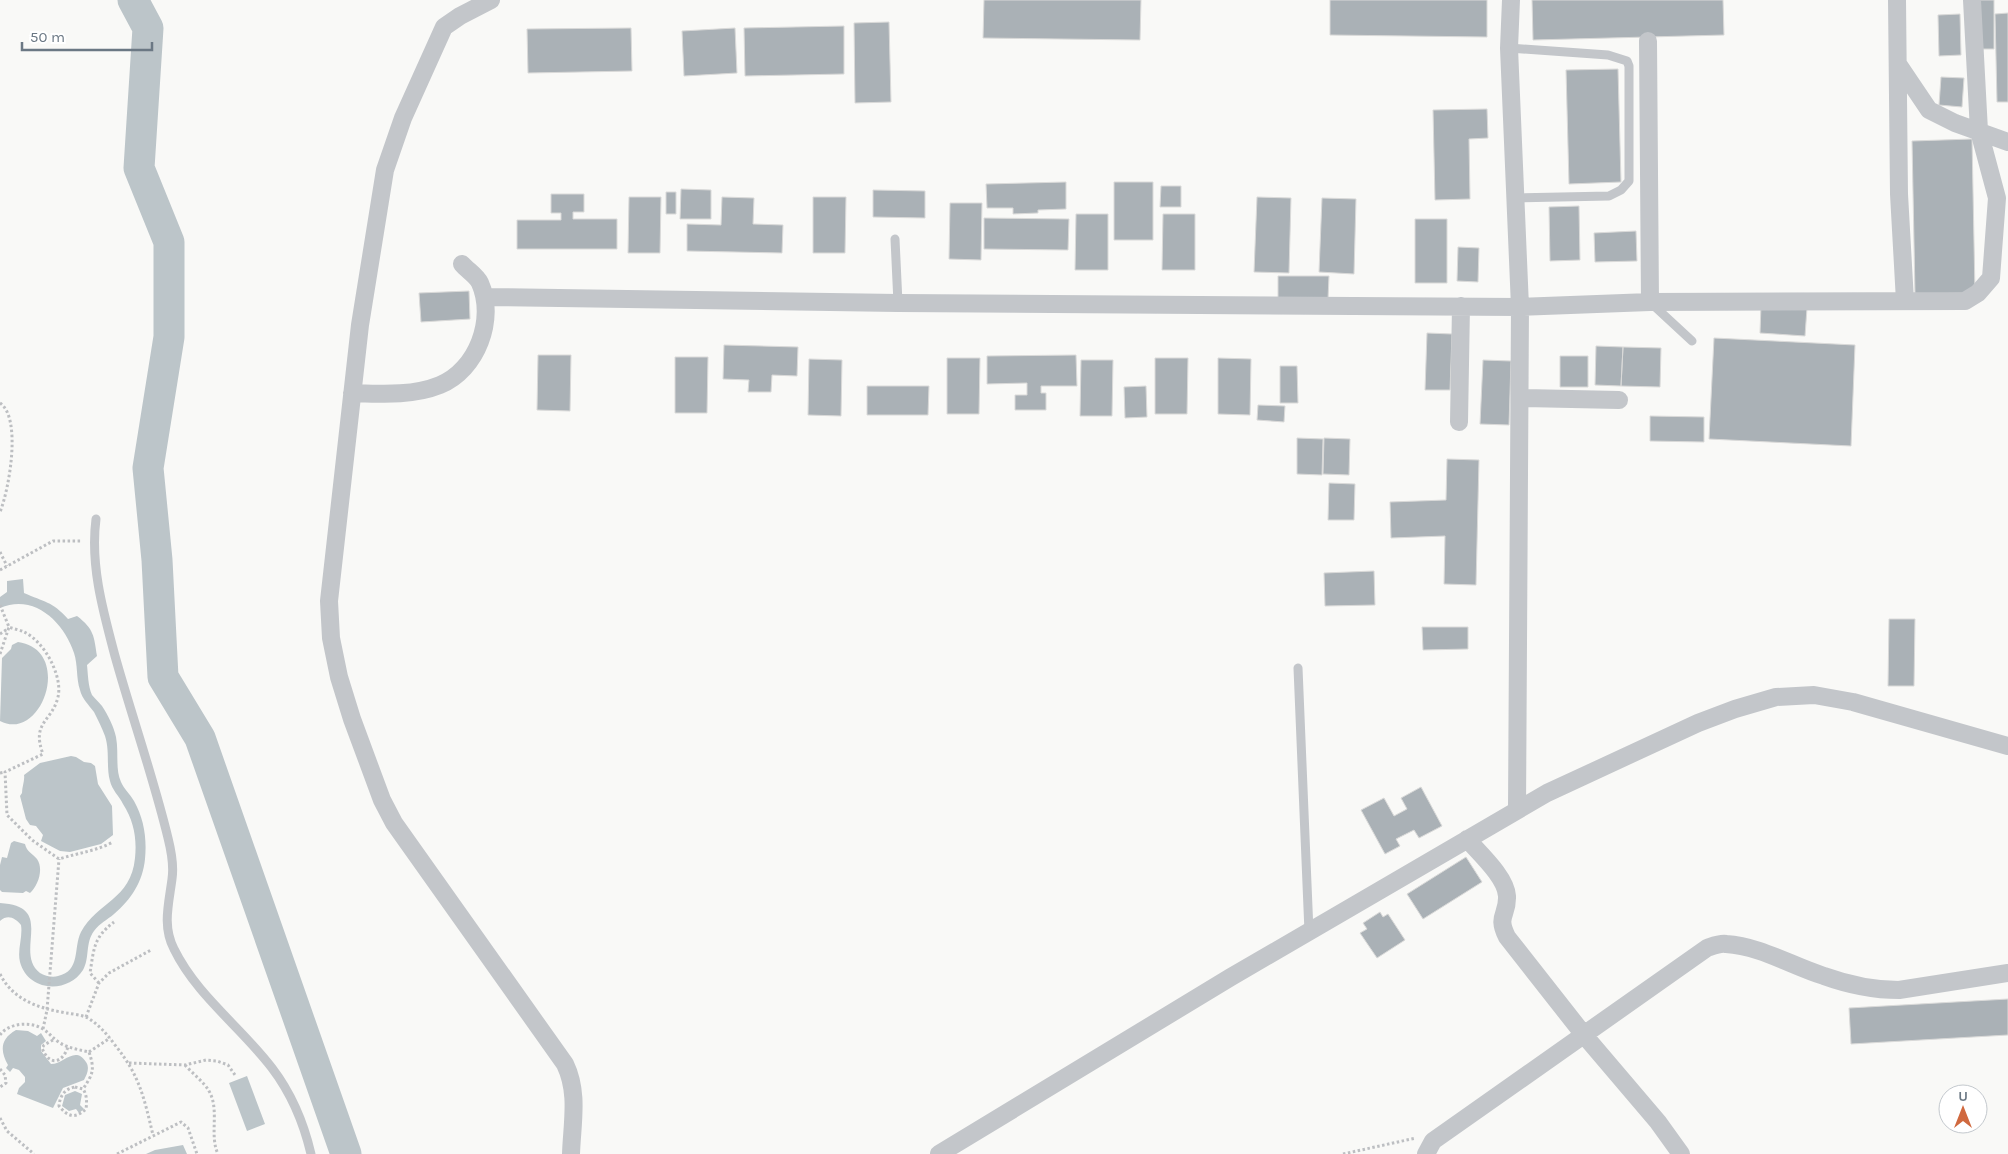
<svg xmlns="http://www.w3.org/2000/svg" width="2008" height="1154" viewBox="0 0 2008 1154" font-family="Karla,sans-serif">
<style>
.water{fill:#bcc5c9}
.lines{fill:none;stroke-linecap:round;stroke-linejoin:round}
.river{stroke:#bcc5c9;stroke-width:31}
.building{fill:#aab1b6;stroke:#dadad9}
.path{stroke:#bdbfc2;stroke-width:3;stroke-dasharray:2.5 2.5;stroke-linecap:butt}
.lane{stroke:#c3c6ca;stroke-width:9}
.street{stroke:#c3c6ca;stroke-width:18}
</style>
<rect width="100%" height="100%" fill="#f9f9f7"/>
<path class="water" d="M23,579L24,593C44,602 52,601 68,619L77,616C94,629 94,636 97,656L87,665C88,674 88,686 92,695C95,699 99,702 102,706C108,715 114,727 116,737C119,752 115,769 121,782C124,789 130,794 134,801C144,819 147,838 145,859C143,881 131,900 114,914C107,920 100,923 94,931C85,943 90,958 83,970C68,994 28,992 20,962C17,950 23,937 21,925C15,918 8,914 0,921V903C57,906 13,952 40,973C45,976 53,978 58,976C81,971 73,948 81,932C97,902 131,900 135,858C137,839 134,821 123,804C119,796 112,790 110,781C106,767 110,751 105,736C102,728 98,720 94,712C89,705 82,699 80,690C76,678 78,665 74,653C64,622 34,593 0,608V597L7,592V581Z
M18,642C74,650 42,743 0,721L2,658L11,649L12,645Z
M71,756L76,757L84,762L91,763L95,766L98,784L112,806L113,835L101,844L70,852L60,851L41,841L43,835L36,826L30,825L26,819L20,796L22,793C22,787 25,780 24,775L40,763Z
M14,841L25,844C27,852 32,853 37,859C44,869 38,886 30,893L26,891L23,893L2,892L0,890V865L2,857L7,858L11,843Z
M16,1030L28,1031L37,1036L41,1033L46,1041L41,1045V1051L51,1064C64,1064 75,1045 86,1062C90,1068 87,1074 84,1080L63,1088L53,1108L17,1094L19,1088L25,1082V1077L19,1070L13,1068L10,1072L6,1068L8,1065C0,1051 0,1039 16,1030Z
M247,1076L265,1124L247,1131L229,1083Z
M75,1091L82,1094L80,1105L84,1109L79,1113L76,1109L69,1111L62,1106L65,1095Z
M183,1145L187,1154H146L155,1150Z"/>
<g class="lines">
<path class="river" d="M133,0L148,28L139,168L169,242V337L148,468L157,560L163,677L200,738L346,1154"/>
</g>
<path class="building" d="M984,0H1141L1140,40L983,38Z
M1330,0H1487V37L1330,35Z
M1532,0H1723L1724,35L1533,40Z
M1974,0H1994V49H1974Z
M2008,13V102H1997L1995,14Z
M1960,14L1961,55L1939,56L1938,15Z
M889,22L891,102L855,103L854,23Z
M844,26V74L745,76L744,28Z
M631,28L632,71L528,73L527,29Z
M735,28L737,73L684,76L682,31Z
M1618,69L1621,182L1569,184L1566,70Z
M1941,77L1964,78L1962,107L1939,105Z
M1487,109L1488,138L1469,139L1470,199L1435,200L1433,110Z
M1972,139L1975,293L1915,294L1912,141Z
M1066,182V209L1038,210V213L1013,214V208H987L986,184Z
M1114,182H1153V240H1114Z
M1161,186H1181V207H1160Z
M681,189L711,190V219H680Z
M873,190L925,191V218L873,217Z
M666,192H676V214H666Z
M551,194H584V212H573V219H617V249H517V220H561V213H551Z
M629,197H661L660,253H628Z
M722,197L754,198L753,224L783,225L782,253L687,251V224L721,225Z
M813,197H846L845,253H813Z
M1257,197L1291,198L1289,273L1254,272Z
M1322,198L1356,199L1354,274L1319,272Z
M950,203H982L981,260L949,259Z
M1579,206L1580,260L1550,261L1549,207Z
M1076,214H1108V270H1075Z
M1163,214H1195V270H1162Z
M984,218L1069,219L1068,250L984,249Z
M1415,219H1447V283H1415Z
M1636,231L1637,261L1595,262L1594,233Z
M1458,247L1479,248L1478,282L1457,281Z
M1278,276H1329L1328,299H1278Z
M469,291L470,319L421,322L419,293Z
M1761,305L1807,308L1805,336L1760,333Z
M1427,333L1452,334L1450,390H1425Z
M1714,338L1855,345L1851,446L1709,439Z
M724,345L798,347L797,376L772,375L771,392H748L749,380L723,379Z
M1596,346L1623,347L1621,386L1595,385Z
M1623,347L1661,348L1660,387L1621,386Z
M538,355H571L570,411L537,410Z
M1076,355L1077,386H1041V393H1046V410H1015V395H1027V383L987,384V356Z
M1560,356H1588V387H1560Z
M675,357H708L707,413H675Z
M947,358H980L979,414H947Z
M1155,358H1188L1187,414H1155Z
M1218,358L1251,359L1250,415L1218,414Z
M809,359L842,360L841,416L808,415Z
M1081,360H1113L1112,416H1080Z
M1483,360L1511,361L1509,425L1480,424Z
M1280,366H1297L1298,403H1280Z
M867,386H929L928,415H867Z
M1146,386L1147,417L1125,418L1124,387Z
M1258,405L1285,406L1284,422L1257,420Z
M1650,416L1704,417V442L1650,441Z
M1297,438L1323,439L1322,475L1297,474Z
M1324,438L1350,439L1349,475L1323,474Z
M1447,459L1479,460L1476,585L1444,584L1445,536L1391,538L1390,502L1446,500Z
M1329,483L1355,484L1354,520H1328Z
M1374,571L1375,605L1325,606L1324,573Z
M1889,619H1915L1914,686H1888Z
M1422,627H1468V649L1423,650Z
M1421,787L1442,826L1419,838L1414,830L1396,839L1400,846L1385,854L1361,810L1384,798L1394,816L1407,809L1401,798Z
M1466,857L1482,882L1423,919L1407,894Z
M1380,912L1383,917L1388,914L1405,940L1377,958L1360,933L1367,929L1363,923Z
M2008,999V1035L1851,1044L1849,1008Z"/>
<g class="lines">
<path class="path" d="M0,403C22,418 9,490 0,512
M0,552L7,566
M0,570L53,541H82
M0,605L9,627C14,629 20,630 24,632C44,641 63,676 58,697C52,722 31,722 43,754L5,772L7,815L32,840L59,859C78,853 96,851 113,842
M0,634L9,628
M0,654L9,627
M0,773L5,772
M0,974C13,1000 38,1008 66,1013C73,1014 82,1015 88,1018C99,1025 107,1034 115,1045C140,1076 144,1098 153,1135
M99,983L90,973C94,949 93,938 114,922
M86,1017L99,983L109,973L151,950
M43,1029L47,1010L59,859
M0,1035C8,1023 31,1021 43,1029C52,1035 54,1041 66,1046C73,1049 81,1050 89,1052C95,1070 93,1074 83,1089
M53,1040L44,1045L42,1048C49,1066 62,1064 68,1047
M89,1052L110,1038
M129,1063L185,1065L206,1060L217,1061L228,1065L235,1075
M185,1065C192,1073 204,1082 209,1091C220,1110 209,1135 218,1154
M0,1069L5,1075L6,1083L0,1087
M75,1087L83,1089C87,1095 87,1102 86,1109C75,1119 68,1117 59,1106C60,1095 65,1089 75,1087Z
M0,1118L7,1131L34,1154
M117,1154L181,1122L188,1128L197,1154
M1343,1154L1416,1138"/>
<path class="lane" d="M1509,48L1608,55L1627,61L1629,66V181L1621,190L1609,196L1516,198
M895,239L898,303
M1652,304L1692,341
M96,519C90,565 103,611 115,656C132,717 153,776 168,838C171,850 174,866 172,879C169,903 162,926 174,949C197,996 241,1027 272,1068C291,1093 304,1124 311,1154
M1298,668L1309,932"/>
<path class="street" d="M491,0L460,16L444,27L403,118L385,170L360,325L329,601L331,638L339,677L352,719L382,800L394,823L565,1064C579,1093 572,1123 571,1154
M1897,0L1899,194L1905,301
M1648,41L1650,302
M1898,64L1929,110L1955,123L2008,142
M485,297L898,303L1520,307L1509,48L1511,0
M352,393C382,394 413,396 440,385C477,370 496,319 480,283C477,276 467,270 462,264
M1520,398L1619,400
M1459,422L1461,306
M1517,810L1520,307L1650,302L1965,301L1978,293L1991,278L1997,198L1979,131L1972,0
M1467,839C1479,853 1506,877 1507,896C1508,916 1496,915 1507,937L1584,1035L1658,1122L1681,1154
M939,1154L1231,977L1547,793L1698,723L1735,709L1776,697L1814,695L1853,702L2008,746
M1426,1154L1433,1141L1707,948C1713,946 1720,943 1726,944C1760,946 1792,966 1824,976C1849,985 1873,990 1899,990L2008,973"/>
</g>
<g transform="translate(1963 1109)"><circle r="24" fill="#ffffff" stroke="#c4c9ce"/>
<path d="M0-4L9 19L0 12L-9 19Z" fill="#d0693f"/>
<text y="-8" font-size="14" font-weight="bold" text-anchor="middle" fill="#6b7884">U</text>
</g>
<path d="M22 42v8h130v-8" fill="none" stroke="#6b7884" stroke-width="2.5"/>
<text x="30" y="42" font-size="15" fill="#6b7884" stroke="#ffffff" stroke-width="4" paint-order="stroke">50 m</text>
</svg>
